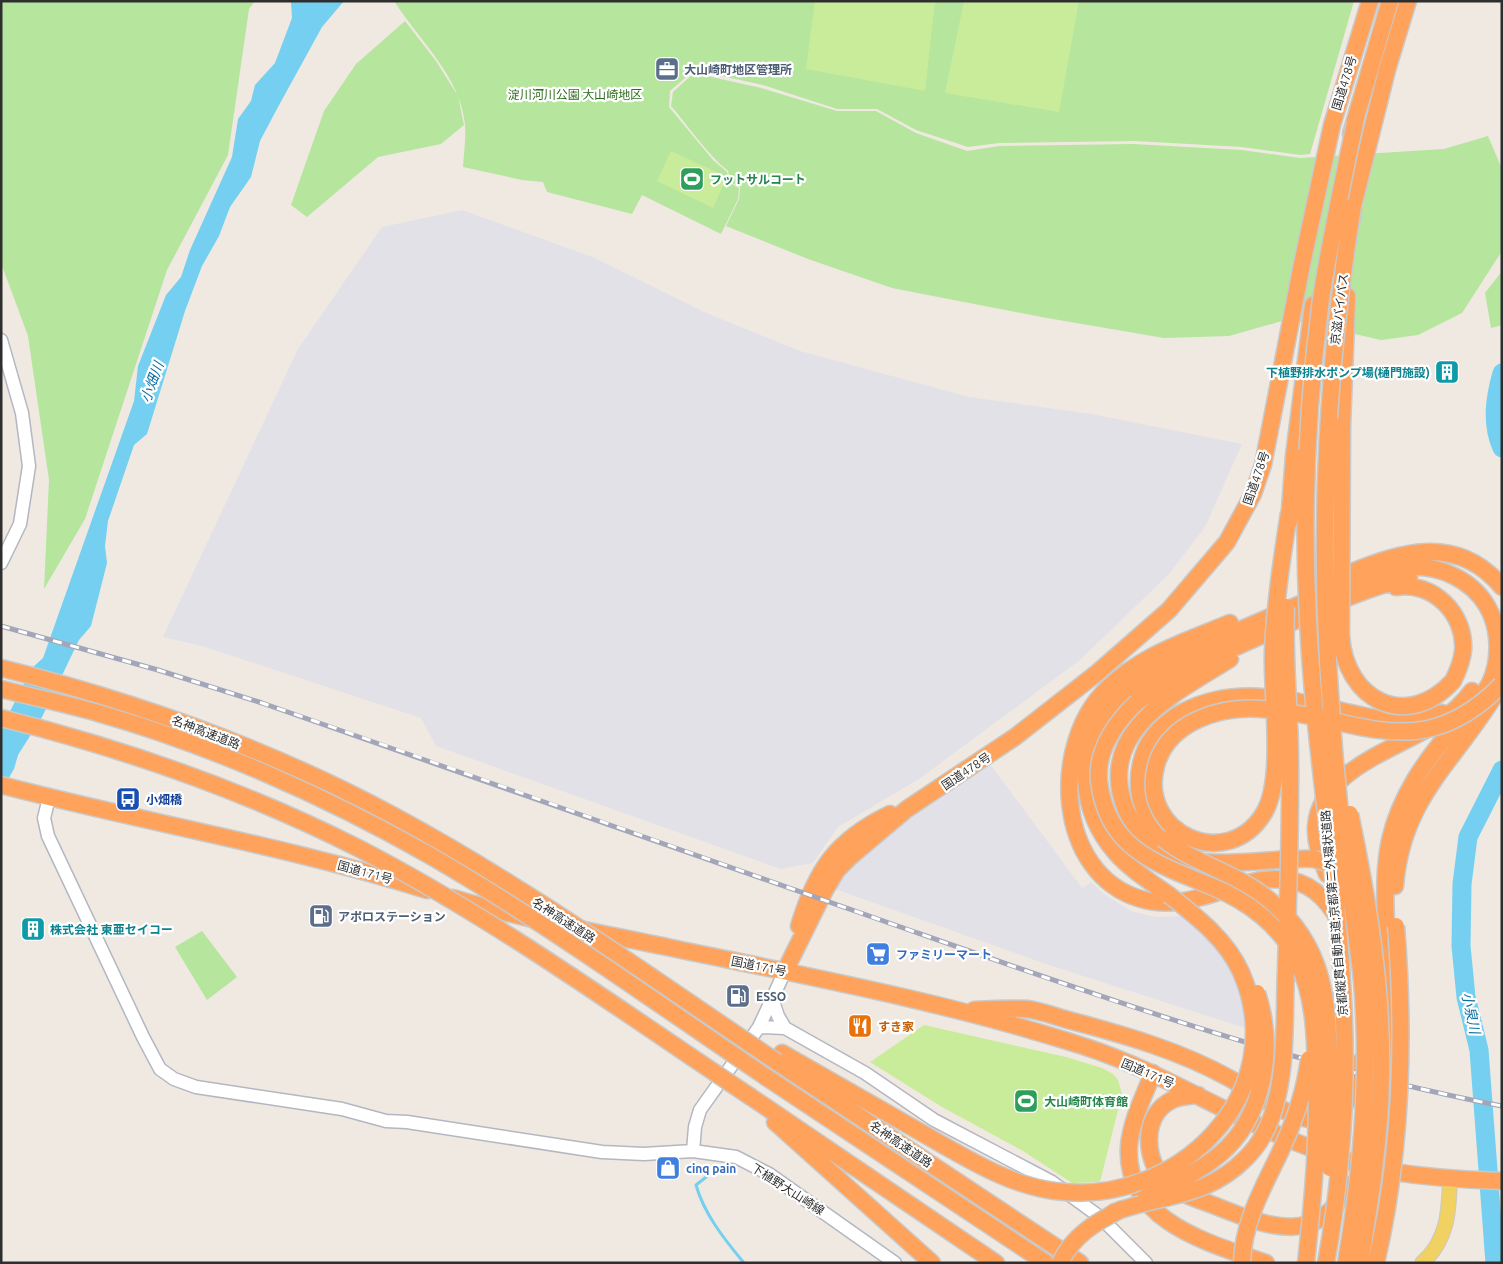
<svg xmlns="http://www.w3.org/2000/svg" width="1503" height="1264" viewBox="0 0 1503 1264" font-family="Ubuntu,'Noto Sans JP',sans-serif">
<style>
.industrial{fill:#e3e1e8}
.green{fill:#b6e59e}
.pitch{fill:#c9ec9a}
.water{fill:#75cff0}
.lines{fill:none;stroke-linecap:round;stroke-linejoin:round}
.stream{stroke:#75cff0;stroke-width:3}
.river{stroke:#75cff0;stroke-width:19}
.secondary-casing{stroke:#b4b7c1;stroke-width:15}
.primary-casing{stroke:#c9c9c9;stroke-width:16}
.highway-casing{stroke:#c9c9c9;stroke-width:19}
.secondary{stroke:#fff;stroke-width:12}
.primary{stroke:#f2d163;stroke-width:14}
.highway{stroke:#ffa35c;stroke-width:16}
.rail-casing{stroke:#a3a6b8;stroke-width:5}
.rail{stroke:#fff;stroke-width:3;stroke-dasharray:9;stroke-linecap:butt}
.highway-bridge-casing{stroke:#c9c9c9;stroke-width:19;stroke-linecap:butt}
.highway-bridge{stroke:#ffa35c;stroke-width:16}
.labels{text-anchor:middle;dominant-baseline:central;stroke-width:4.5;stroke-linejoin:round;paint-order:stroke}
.service-label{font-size:12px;font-weight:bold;fill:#4e5e75;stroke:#fff;text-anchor:start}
.street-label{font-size:12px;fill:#2e2e2e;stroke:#fff}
.park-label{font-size:12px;fill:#2c6e1b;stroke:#fff}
.leisure-label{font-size:12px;font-weight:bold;fill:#27864d;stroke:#fff;text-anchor:start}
.culture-label{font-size:12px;font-weight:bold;fill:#0d838f;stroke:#fff;text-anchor:end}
.transit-label{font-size:12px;font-weight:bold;fill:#164399;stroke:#fff;text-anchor:start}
.shop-label{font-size:12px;font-weight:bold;fill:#366cbe;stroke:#fff;text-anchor:start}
.food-label{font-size:12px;font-weight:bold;fill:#c56008;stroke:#fff;text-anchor:start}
.water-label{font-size:14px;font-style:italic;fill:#0d6fa3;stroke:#fff}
</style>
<rect width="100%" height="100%" fill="#efe9e1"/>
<path class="industrial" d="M462,210L595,258L704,312L800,351L969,397L1091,414L1242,444L1205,527L1169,574L1080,660L919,779L838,827L813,863L781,869L436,746L421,718L202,646L163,637L298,349L382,227Z
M990,764L1082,888L1091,882L1104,894L1131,911L1156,917L1183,916L1201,926L1235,973L1245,1008V1028L1046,964L835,889L834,885L866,847L985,765Z"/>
<path class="green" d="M1,1H255L249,9L228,155L167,270L85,519L44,589L49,480L28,336L1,263Z
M394,1H1354L1310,154L1300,155L1242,147L1135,141L999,143L968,147L916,130L877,109H837L763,85L694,70L670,91L669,107L713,160L727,172L729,182L739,188L738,199L721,234L642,195L632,214L547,192L543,182L522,180L463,167C464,153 466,138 465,124C460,76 419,40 394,1Z
M405,21L436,61L458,96L464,125L441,144L378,157L307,217L291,205L324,111L356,64Z
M694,73L761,88L837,111H876L916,133L967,151L999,146L1133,144L1242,150L1300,158L1444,149L1488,136L1502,169V251L1462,313L1418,335L1381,340L1289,319L1229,336L1164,338L1047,318L892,288L808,259L726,226L739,199L740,187L730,182L728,171C706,153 690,128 671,106L673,92Z
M1502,271V325L1491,328L1485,293Z
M202,931L237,977L207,1000L175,947Z"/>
<path class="pitch" d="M815,1H935L925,91L806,69Z
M964,1H1079L1059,112L945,93Z
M671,151L727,177L713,208L657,181Z
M924,1025L1066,1057L1102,1068L1113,1074L1118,1080L1122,1094L1100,1182L1072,1183L1023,1151L942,1107L870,1062Z"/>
<path class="water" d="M291,1H344L322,27L278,107L260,141L251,177L230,207L219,236L202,266L185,311L147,434L134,445L108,521L105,546L107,563L91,626L79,640L42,717L18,755L14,769L1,791V729L32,668L43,658L134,401L138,366L166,295L181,277L190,250L232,157L238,119L251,101L255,85L275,63L292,18Z"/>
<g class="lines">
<path class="stream" d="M715,1170L696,1185C704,1214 725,1240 744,1263"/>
<path class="river" d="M1502,373C1495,398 1491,423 1502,448
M1495,1263L1479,1050L1466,997L1461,946L1462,884L1468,837L1502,770"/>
<defs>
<path id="secondary" d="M1,340L22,413L29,466L20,524L1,563
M49,798L44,818L48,836L143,1037L160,1069L174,1079L196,1087L342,1109L386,1121L407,1122L602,1152L644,1154L693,1151L736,1157L769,1174L895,1263
M772,998L778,1016L785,1028
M759,1027L785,1028L865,1073L934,1120L1052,1182L1100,1217L1146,1263
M693,1151L695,1127L700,1110L759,1027L785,971"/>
<path id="primary" d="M1422,1263C1448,1240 1449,1211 1450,1179"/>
<path id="highway" d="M1351,134L1390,1
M1352,219L1353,206L1387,70L1408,1
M1342,426L1347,296
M1294,456L1313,305
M1347,574C1402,551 1458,534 1502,587
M1396,587C1433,581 1466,614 1463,651C1462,661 1458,671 1453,681
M1230,623C1187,641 1141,655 1107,689C1050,744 1055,874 1141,899C1199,916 1248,865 1300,883C1328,893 1341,924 1355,949
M1230,659C1176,693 1094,731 1126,810C1136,832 1155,849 1178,857C1214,870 1274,857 1314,859
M1137,702C1183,668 1236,647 1288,624C1328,606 1367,587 1409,578
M1,785C142,822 287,846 427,890
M1163,839C1141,814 1133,788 1143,756C1149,737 1166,721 1183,712C1234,685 1288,699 1342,711C1377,719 1406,728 1442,713
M1327,874C1321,860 1315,841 1316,826C1320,770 1399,748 1439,722C1451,714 1463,703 1472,691
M1395,886C1402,796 1456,761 1498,690
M1169,895C1151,882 1131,870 1116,853C1079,811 1075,750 1111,707C1127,688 1150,675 1171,664C1218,638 1268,618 1317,597C1346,586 1377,569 1409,567C1439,565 1471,579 1487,606C1500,628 1501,659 1490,683C1481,700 1466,713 1454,727C1425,761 1400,796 1390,840C1384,868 1385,897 1386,926C1387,969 1390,1013 1388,1057
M453,898C522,919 595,932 667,947C806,976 947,1002 1083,1046C1158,1070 1225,1114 1298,1143C1326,1154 1357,1166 1387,1171C1425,1177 1463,1180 1502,1181
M799,926C816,870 836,840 890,814
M785,971L825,890L837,870L849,858L907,809L1015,737L1097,673L1169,610L1227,542L1253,494L1263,465L1302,264L1332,125L1370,1
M974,1010C992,1009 1010,1008 1027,1009C1042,1011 1057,1017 1072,1021C1125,1035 1180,1051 1229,1078C1249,1089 1295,1123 1317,1119C1349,1114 1355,1089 1361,1061
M782,1053L943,1145
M777,1062L1080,1263
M1153,1073C1144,1096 1131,1121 1129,1146C1124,1221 1209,1243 1266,1263
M766,1077L1046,1263
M1198,1095C1189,1096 1180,1096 1172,1100C1141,1115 1144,1161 1166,1182C1180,1195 1201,1200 1218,1207C1269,1227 1318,1247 1348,1185
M751,1097L996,1263
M775,1122L932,1263"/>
</defs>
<use href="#secondary" class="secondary-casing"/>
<use href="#primary" class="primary-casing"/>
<use href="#highway" class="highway-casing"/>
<use href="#secondary" class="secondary"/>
<use href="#primary" class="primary"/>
<use href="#highway" class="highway"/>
<defs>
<path id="rail" d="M1,626L158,670L262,703C479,777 695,855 912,931C1106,999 1299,1067 1502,1106"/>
</defs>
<use href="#rail" class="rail-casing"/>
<use href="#rail" class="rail"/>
<defs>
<path id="highway-bridge" d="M1342,426L1341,635C1345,700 1406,732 1453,681
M1289,513C1282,558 1275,604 1273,650C1271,693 1285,778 1264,813C1227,874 1138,833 1156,766C1168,721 1221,706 1261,709C1355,715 1419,769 1501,685
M1289,522L1294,456
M1,668C138,702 272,750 396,817C528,888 652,978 777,1062
M1,689C33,697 66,704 98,713C211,745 327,797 429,855C545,922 655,1002 766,1077
M1137,702C1115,723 1096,749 1099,781C1107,850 1158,864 1213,887C1247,901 1280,925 1297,960C1314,995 1315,1032 1316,1070C1319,1135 1313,1199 1306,1263
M1,718C125,749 246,791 360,849C497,920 623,1012 751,1097
M1350,814C1368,900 1383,989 1381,1078C1380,1140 1370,1201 1360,1263
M1163,839C1195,864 1237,873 1268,899C1327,946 1328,1004 1329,1074C1329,1105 1330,1137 1330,1168
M1314,859L1340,867
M943,1145C978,1165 1015,1186 1055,1191C1176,1208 1294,1094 1241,972C1226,939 1197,917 1169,895
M1146,1197C1172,1184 1197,1173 1219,1155C1265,1117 1275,1047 1257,993
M1112,1213C1161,1194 1206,1199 1246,1158C1262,1142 1271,1123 1276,1102C1287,1060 1284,1014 1286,970C1288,897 1291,824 1290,751C1289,703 1284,655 1286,607
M1060,1263C1073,1235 1096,1222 1122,1209
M1242,1263C1243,1220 1265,1185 1282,1148C1295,1120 1305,1090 1309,1059
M1326,1263C1342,1175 1348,1088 1343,999C1337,872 1314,747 1308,620C1302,513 1307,405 1321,299C1330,240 1343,181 1355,123
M1346,1263C1362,1170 1370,1076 1362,981C1358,941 1351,900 1346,860C1339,809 1334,757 1331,706C1318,539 1326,371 1353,206
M1376,1263C1402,1152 1405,1038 1396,926"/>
</defs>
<use href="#highway-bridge" class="highway-bridge-casing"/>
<use href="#highway-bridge" class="highway-bridge"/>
</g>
<defs>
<symbol id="office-square" viewBox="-11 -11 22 22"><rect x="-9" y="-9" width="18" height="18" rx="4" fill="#5c6f8a" stroke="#fff"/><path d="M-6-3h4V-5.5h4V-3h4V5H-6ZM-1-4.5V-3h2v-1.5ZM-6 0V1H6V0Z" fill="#fff"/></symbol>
<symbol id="stadium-square" viewBox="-11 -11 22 22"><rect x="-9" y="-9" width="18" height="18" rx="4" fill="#2e9e5b" stroke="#fff"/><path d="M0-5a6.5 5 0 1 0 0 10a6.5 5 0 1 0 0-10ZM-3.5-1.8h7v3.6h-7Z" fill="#fff"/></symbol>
<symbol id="building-square" viewBox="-11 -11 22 22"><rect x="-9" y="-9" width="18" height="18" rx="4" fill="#0f9aa8" stroke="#fff"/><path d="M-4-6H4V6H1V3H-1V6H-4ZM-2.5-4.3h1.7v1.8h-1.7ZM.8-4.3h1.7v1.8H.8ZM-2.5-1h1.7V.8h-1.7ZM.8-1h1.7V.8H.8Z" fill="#fff"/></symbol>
<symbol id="bus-square" viewBox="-11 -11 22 22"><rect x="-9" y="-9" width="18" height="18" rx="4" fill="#1a4fb4" stroke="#fff"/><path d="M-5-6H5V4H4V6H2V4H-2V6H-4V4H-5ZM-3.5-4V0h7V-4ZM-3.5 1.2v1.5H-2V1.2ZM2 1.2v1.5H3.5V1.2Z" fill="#fff"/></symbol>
<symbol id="fuel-square" viewBox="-11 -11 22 22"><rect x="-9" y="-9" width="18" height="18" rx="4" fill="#5c6f8a" stroke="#fff"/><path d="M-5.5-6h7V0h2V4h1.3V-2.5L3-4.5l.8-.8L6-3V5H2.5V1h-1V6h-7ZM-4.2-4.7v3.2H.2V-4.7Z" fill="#fff"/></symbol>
<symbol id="supermarket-square" viewBox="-11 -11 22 22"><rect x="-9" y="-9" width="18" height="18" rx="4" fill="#3f7fe0" stroke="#fff"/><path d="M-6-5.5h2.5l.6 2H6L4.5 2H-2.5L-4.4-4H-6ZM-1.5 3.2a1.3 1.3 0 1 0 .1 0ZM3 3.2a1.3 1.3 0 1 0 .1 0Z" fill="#fff"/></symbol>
<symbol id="restaurant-square" viewBox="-11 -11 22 22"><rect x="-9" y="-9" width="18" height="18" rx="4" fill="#e8710a" stroke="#fff"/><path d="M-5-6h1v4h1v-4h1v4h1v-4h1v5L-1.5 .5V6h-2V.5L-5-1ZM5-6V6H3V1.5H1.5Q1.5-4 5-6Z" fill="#fff"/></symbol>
<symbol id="shop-square" viewBox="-11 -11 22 22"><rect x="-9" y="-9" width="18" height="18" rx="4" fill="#3f7fe0" stroke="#fff"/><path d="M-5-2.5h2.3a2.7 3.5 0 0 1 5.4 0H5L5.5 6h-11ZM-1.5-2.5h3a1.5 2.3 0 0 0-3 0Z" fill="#fff"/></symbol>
</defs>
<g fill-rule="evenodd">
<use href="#office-square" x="653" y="55" width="28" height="28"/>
<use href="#stadium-square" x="678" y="165" width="28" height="28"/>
<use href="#building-square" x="1433" y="358" width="28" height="28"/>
<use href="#bus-square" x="114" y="785" width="28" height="28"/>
<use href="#fuel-square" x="307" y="902" width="28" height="28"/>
<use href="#building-square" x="19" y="915" width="28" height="28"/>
<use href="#supermarket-square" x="864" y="940" width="28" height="28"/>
<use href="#fuel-square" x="724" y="982" width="28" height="28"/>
<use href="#restaurant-square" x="846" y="1012" width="28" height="28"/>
<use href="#stadium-square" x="1012" y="1087" width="28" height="28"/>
<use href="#shop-square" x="654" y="1154" width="28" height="28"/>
</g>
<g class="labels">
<g class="service-label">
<text x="684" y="69">大山崎町地区管理所</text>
<text x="338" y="916">アポロステーション</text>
<text x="756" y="996">ESSO</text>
</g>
<g class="street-label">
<text transform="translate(1344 83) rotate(-73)">国道478号</text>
<text transform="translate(1339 309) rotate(-83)">京滋バイパス</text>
<text transform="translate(1256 478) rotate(-71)">国道478号</text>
<text transform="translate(206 732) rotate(21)">名神高速道路</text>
<text transform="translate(966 771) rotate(-34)">国道478号</text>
<text transform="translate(365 872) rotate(15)">国道171号</text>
<text transform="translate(1334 913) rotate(-95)">京都縦貫自動車道;京都第二外環状道路</text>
<text transform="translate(564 920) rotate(33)">名神高速道路</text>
<text transform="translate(759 966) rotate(11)">国道171号</text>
<text transform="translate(1148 1073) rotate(23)">国道171号</text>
<text transform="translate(901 1144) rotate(34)">名神高速道路</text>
<text transform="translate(788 1189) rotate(33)">下植野大山崎線</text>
</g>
<g class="park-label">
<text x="575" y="94">淀川河川公園 大山崎地区</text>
</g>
<g class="leisure-label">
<text x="710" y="179">フットサルコート</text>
<text x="1044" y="1101">大山崎町体育館</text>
</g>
<g class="culture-label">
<text x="1430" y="372">下植野排水ポンプ場(樋門施設)</text>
<text x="50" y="929" text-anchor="start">株式会社 東亜セイコー</text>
</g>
<g class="transit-label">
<text x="146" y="799">小畑橋</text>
</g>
<g class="shop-label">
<text x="896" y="954">ファミリーマート</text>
<text x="686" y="1168">cinq pain</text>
</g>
<g class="food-label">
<text x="878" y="1026">すき家</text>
</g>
<g class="water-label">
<text transform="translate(152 382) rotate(-70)">小畑川</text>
<text transform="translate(1471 1013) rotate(78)">小泉川</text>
</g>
</g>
<rect width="1503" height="1264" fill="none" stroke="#2e2e2e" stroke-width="5"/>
</svg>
